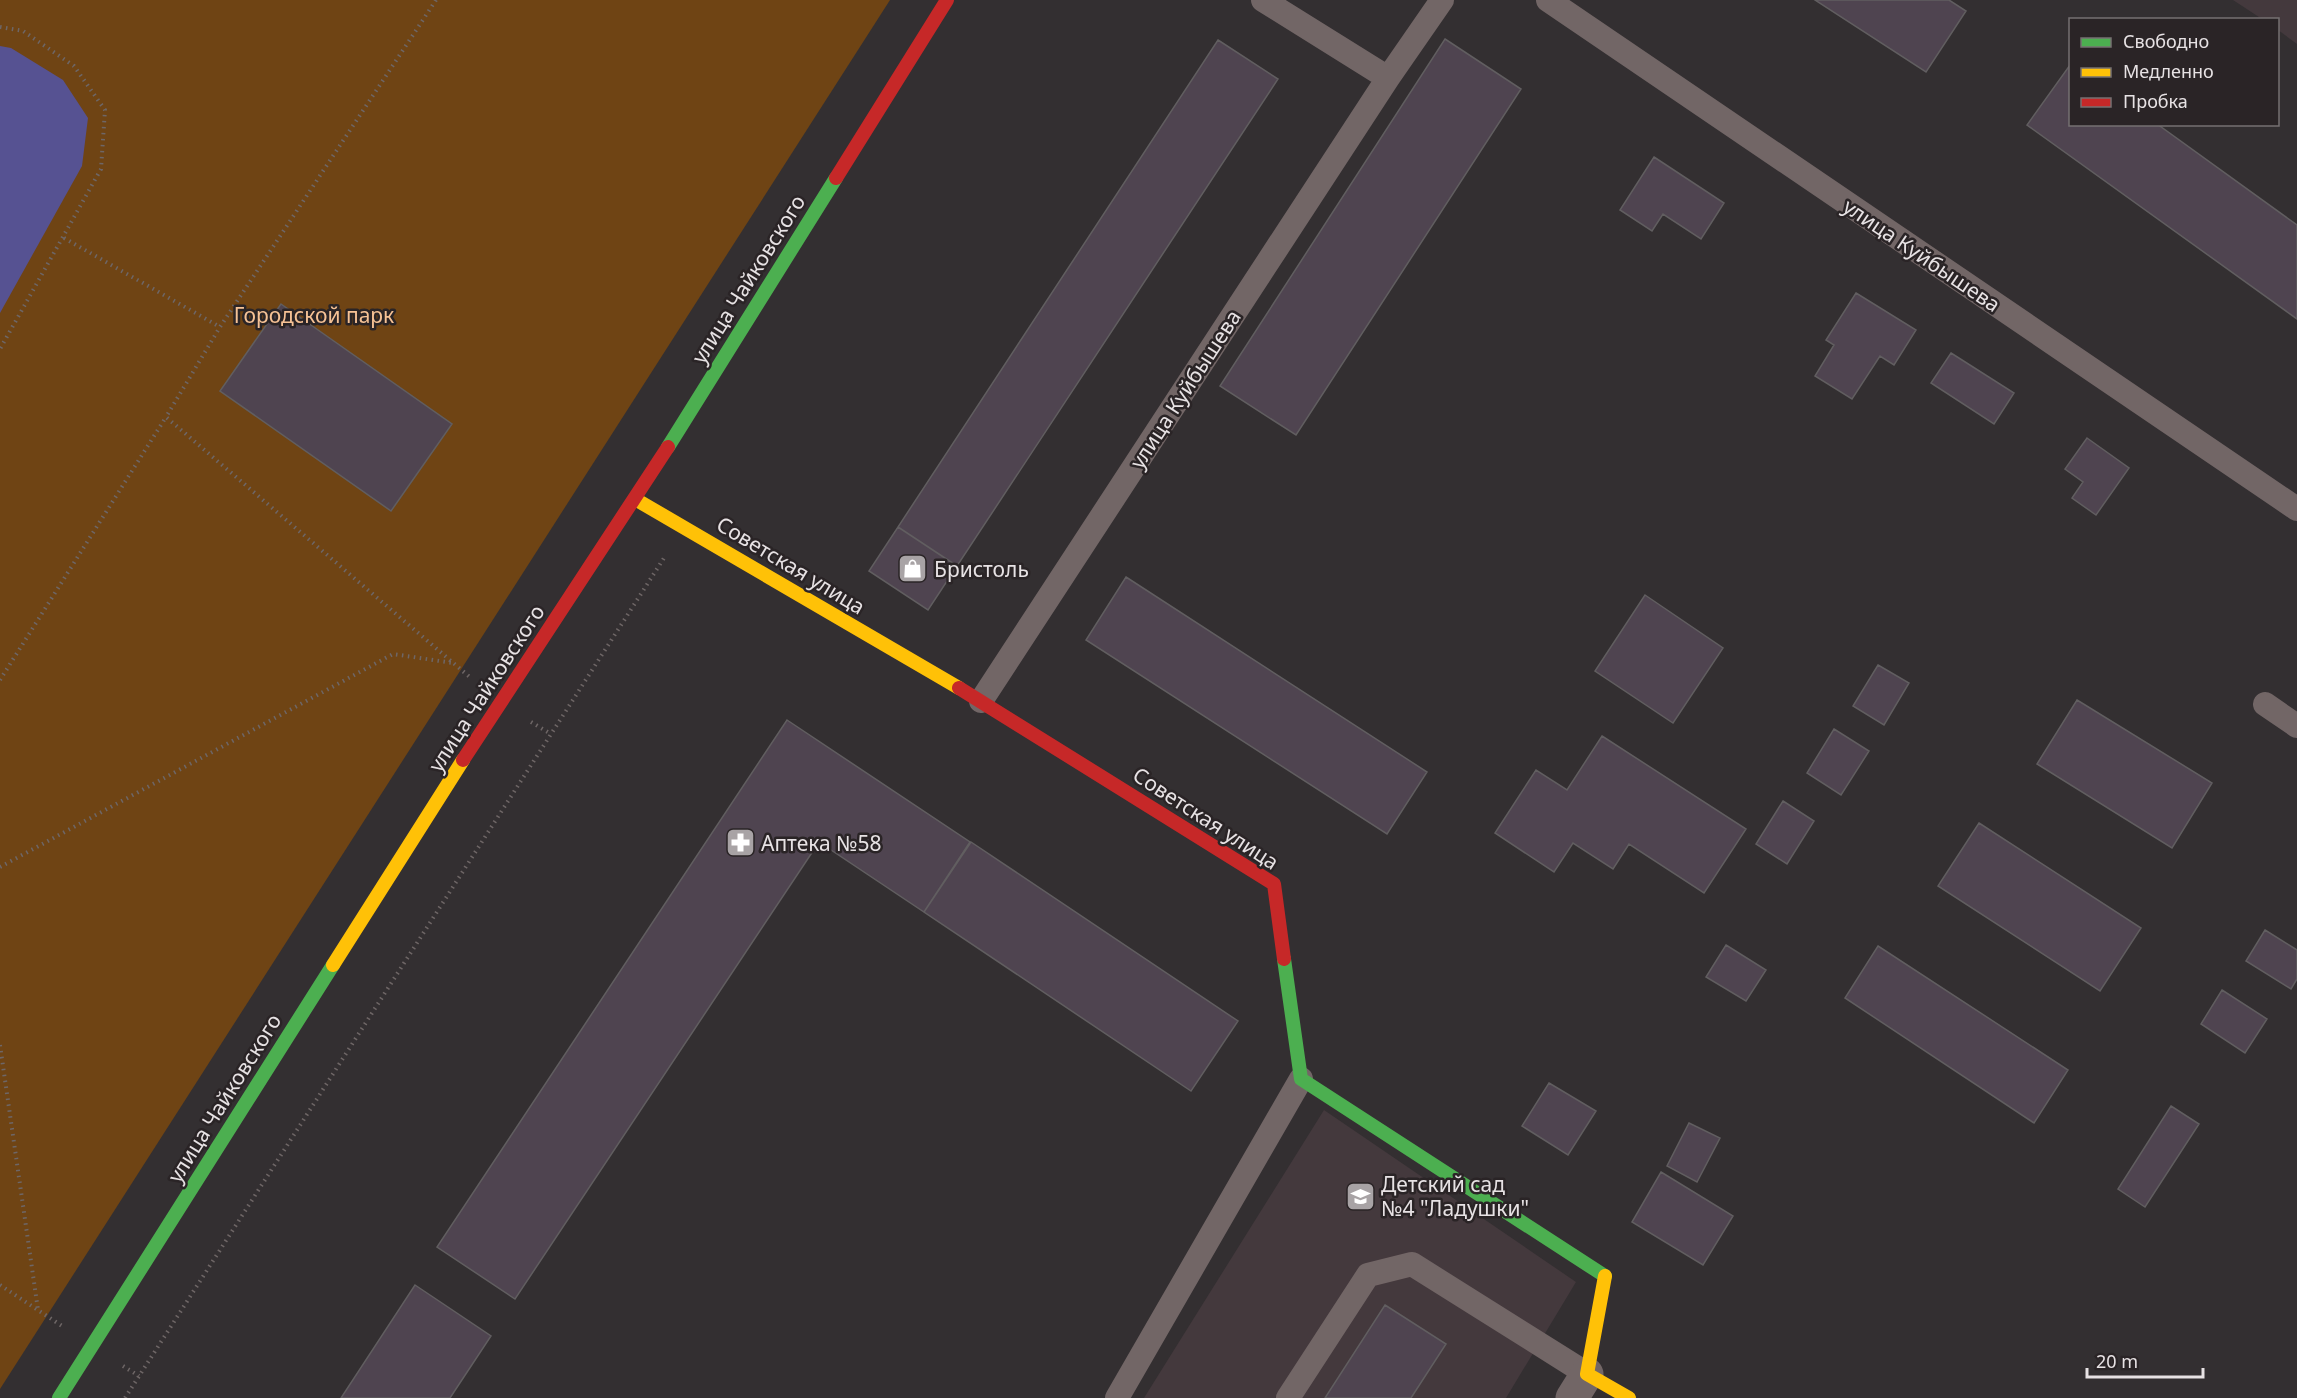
<svg xmlns="http://www.w3.org/2000/svg" width="2297" height="1398" viewBox="0 0 2297 1398" font-family="'Noto Sans',sans-serif">
<style>
.built{fill:#44393d}
.green{fill:#6f4414}
.water{fill:#565292}
.building{fill:#4f4450;stroke:#615e60;stroke-width:1.5}
.lines{fill:none;stroke-linecap:round;stroke-linejoin:round}
.path{stroke:#6e6666;stroke-width:4;stroke-dasharray:1.5 4.5;stroke-linecap:butt}
.lane{stroke:#726666;stroke-width:24}
.street{stroke:#726666;stroke-width:33}
.fast{stroke:#4caf50;stroke-width:14}
.slow{stroke:#ffc107;stroke-width:14}
.jam{stroke:#c62828;stroke-width:14}
.labels{text-anchor:middle;dominant-baseline:central;stroke-width:5;stroke-linejoin:round;paint-order:stroke}
.street-label{font-size:21px;fill:#e7e2e4;stroke:#2a2426}
.park-label{font-size:21px;fill:#f6c295;stroke:#2a2426}
.poi-label{font-size:21px;fill:#e7e2e4;stroke:#2a2426;text-anchor:start}
</style>
<rect width="100%" height="100%" fill="#332f31"/>
<path class="built" d="M2233,0H2297V44L2278,30V20L2262,19Z
M1324,1110L1576,1282L1506,1398H1144Z"/>
<path class="green" d="M0,0H890L0,1389Z"/>
<path class="water" d="M0,46L11,48L63,80L88,118L82,166L0,313Z"/>
<path class="building" d="M1815,0H1949L1966,11L1926,72Z
M1445,39L1521,89L1296,435L1220,386Z
M1218,40L1278,79L957,566L898,527Z
M2070,65V124H2157L2297,225V319L2027,125Z
M1654,157L1724,203L1701,239L1663,214L1652,231L1620,210Z
M1856,293L1916,330L1894,365L1880,356L1852,399L1815,376L1834,345L1826,340Z
M281,304L452,424L391,511L220,391Z
M1951,353L2014,393L1994,424L1931,383Z
M2087,438L2129,468L2096,515L2072,498L2083,482L2065,469Z
M898,527L957,566L928,610L869,571Z
M1126,577L1427,772L1387,834L1086,640Z
M1645,595L1723,648L1673,723L1595,671Z
M1878,665L1909,683L1884,725L1853,706Z
M2077,700L2212,783L2172,848L2037,764Z
M787,720L970,842L924,912L819,842L515,1299L437,1247Z
M1834,729L1869,751L1841,795L1807,773Z
M1602,736L1746,829L1704,893L1629,844L1613,869L1573,843L1554,872L1495,833L1536,770L1567,790Z
M1783,801L1814,821L1787,864L1756,844Z
M1979,823L2141,928L2100,991L1938,886Z
M971,842L1238,1021L1191,1091L924,912Z
M2265,930L2297,950V979L2291,989L2246,961Z
M1726,945L1766,970L1746,1001L1706,977Z
M1878,946L2068,1070L2034,1123L1845,998Z
M2222,990L2267,1019L2245,1053L2201,1024Z
M1549,1083L1596,1111L1568,1155L1522,1126Z
M2171,1106L2199,1124L2145,1207L2118,1189Z
M1689,1123L1720,1138L1697,1182L1667,1166Z
M1661,1172L1733,1216L1703,1265L1632,1222Z
M415,1285L491,1336L450,1398H341Z
M1385,1305L1446,1344L1411,1398H1325Z"/>
<g class="lines">
<path class="path" d="M436,0L220,327L166,417L472,679
M0,27L23,31L74,66L105,110L101,169L0,349
M64,238L220,327
M0,680L166,417
M531,722L551,734
M0,867L393,654L453,663
M0,1045L38,1310
M0,1285L62,1326
M123,1366L139,1376
M125,1398L664,558"/>
<path class="lane" d="M1263,0L1388,78
M1548,0L2297,509
M981,701L1388,78L1442,0
M2265,704L2297,726
M1117,1398L1301,1079
M1288,1398L1368,1275L1412,1264L1587,1374"/>
<path class="street" d="M1572,1398L1587,1374"/>
<path class="fast" d="M668,447L836,178
M1284,959L1301,1079L1605,1276
M59,1398L333,965"/>
<path class="slow" d="M635,499L959,688
M333,965L463,760
M1605,1276L1587,1374L1629,1398"/>
<path class="jam" d="M836,178L947,0
M959,688L1274,884L1284,959
M463,760L668,447"/>
</g>
<defs>
<symbol id="shop-square" viewBox="-11 -11 22 22"><rect x="-9" y="-9" width="18" height="18" rx="4" fill="#a8a3a5" stroke="#2a2426"/><path d="M-5-2.5h2.3a2.7 3.5 0 0 1 5.4 0H5L5.5 6h-11ZM-1.5-2.5h3a1.5 2.3 0 0 0-3 0Z" fill="#fff"/></symbol>
<symbol id="pharmacy-square" viewBox="-11 -11 22 22"><rect x="-9" y="-9" width="18" height="18" rx="4" fill="#a8a3a5" stroke="#2a2426"/><path d="M-2-6h4v4h4v4h-4v4h-4v-4h-4v-4h4Z" fill="#fff"/></symbol>
<symbol id="school-square" viewBox="-11 -11 22 22"><rect x="-9" y="-9" width="18" height="18" rx="4" fill="#a8a3a5" stroke="#2a2426"/><path d="M0-5L7-2L0 1L-7-2ZM-4 1L0 2.5L4 1V4Q0 6-4 4Z" fill="#fff"/></symbol>
</defs>
<g fill-rule="evenodd">
<use href="#shop-square" x="896" y="552" width="33" height="33"/>
<use href="#pharmacy-square" x="724" y="826" width="33" height="33"/>
<use href="#school-square" x="1344" y="1180" width="33" height="33"/>
</g>
<g class="labels">
<g class="street-label">
<text transform="translate(1922 255) rotate(34)">улица Куйбышева</text>
<text transform="translate(748 279) rotate(-58)">улица Чайковского</text>
<text transform="translate(1185 389) rotate(-57)">улица Куйбышева</text>
<text transform="translate(791 565) rotate(31)">Советская улица</text>
<text transform="translate(486 688) rotate(-57)">улица Чайковского</text>
<text transform="translate(1206 818) rotate(33)">Советская улица</text>
<text transform="translate(224 1098) rotate(-58)">улица Чайковского</text>
</g>
<g class="park-label">
<text x="314" y="315">Городской парк</text>
</g>
<g class="poi-label">
<text x="934" y="569">Бристоль</text>
<text x="761" y="843">Аптека №58</text>
<text x="1381" y="1184">Детский сад<tspan x="1381" dy="24">№4 "Ладушки"</tspan></text>
</g>
</g>
<rect x="2069" y="18" width="210" height="108" fill="#2a2426" stroke="#767072" stroke-width="1.5"/>
<rect x="2081" y="38" width="30" height="9" fill="#4caf50" stroke="#767072" stroke-width="1.5"/>
<text x="2123" y="48" font-size="18" fill="#e7e2e4">Свободно</text>
<rect x="2081" y="68" width="30" height="9" fill="#ffc107" stroke="#767072" stroke-width="1.5"/>
<text x="2123" y="78" font-size="18" fill="#e7e2e4">Медленно</text>
<rect x="2081" y="98" width="30" height="9" fill="#c62828" stroke="#767072" stroke-width="1.5"/>
<text x="2123" y="108" font-size="18" fill="#e7e2e4">Пробка</text>
<path d="M2087 1368v9h116v-9" fill="none" stroke="#e7e2e4" stroke-width="3"/>
<text x="2096" y="1368" font-size="18" fill="#e7e2e4" stroke="#2a2426" stroke-width="4.5" paint-order="stroke">20 m</text>
</svg>
